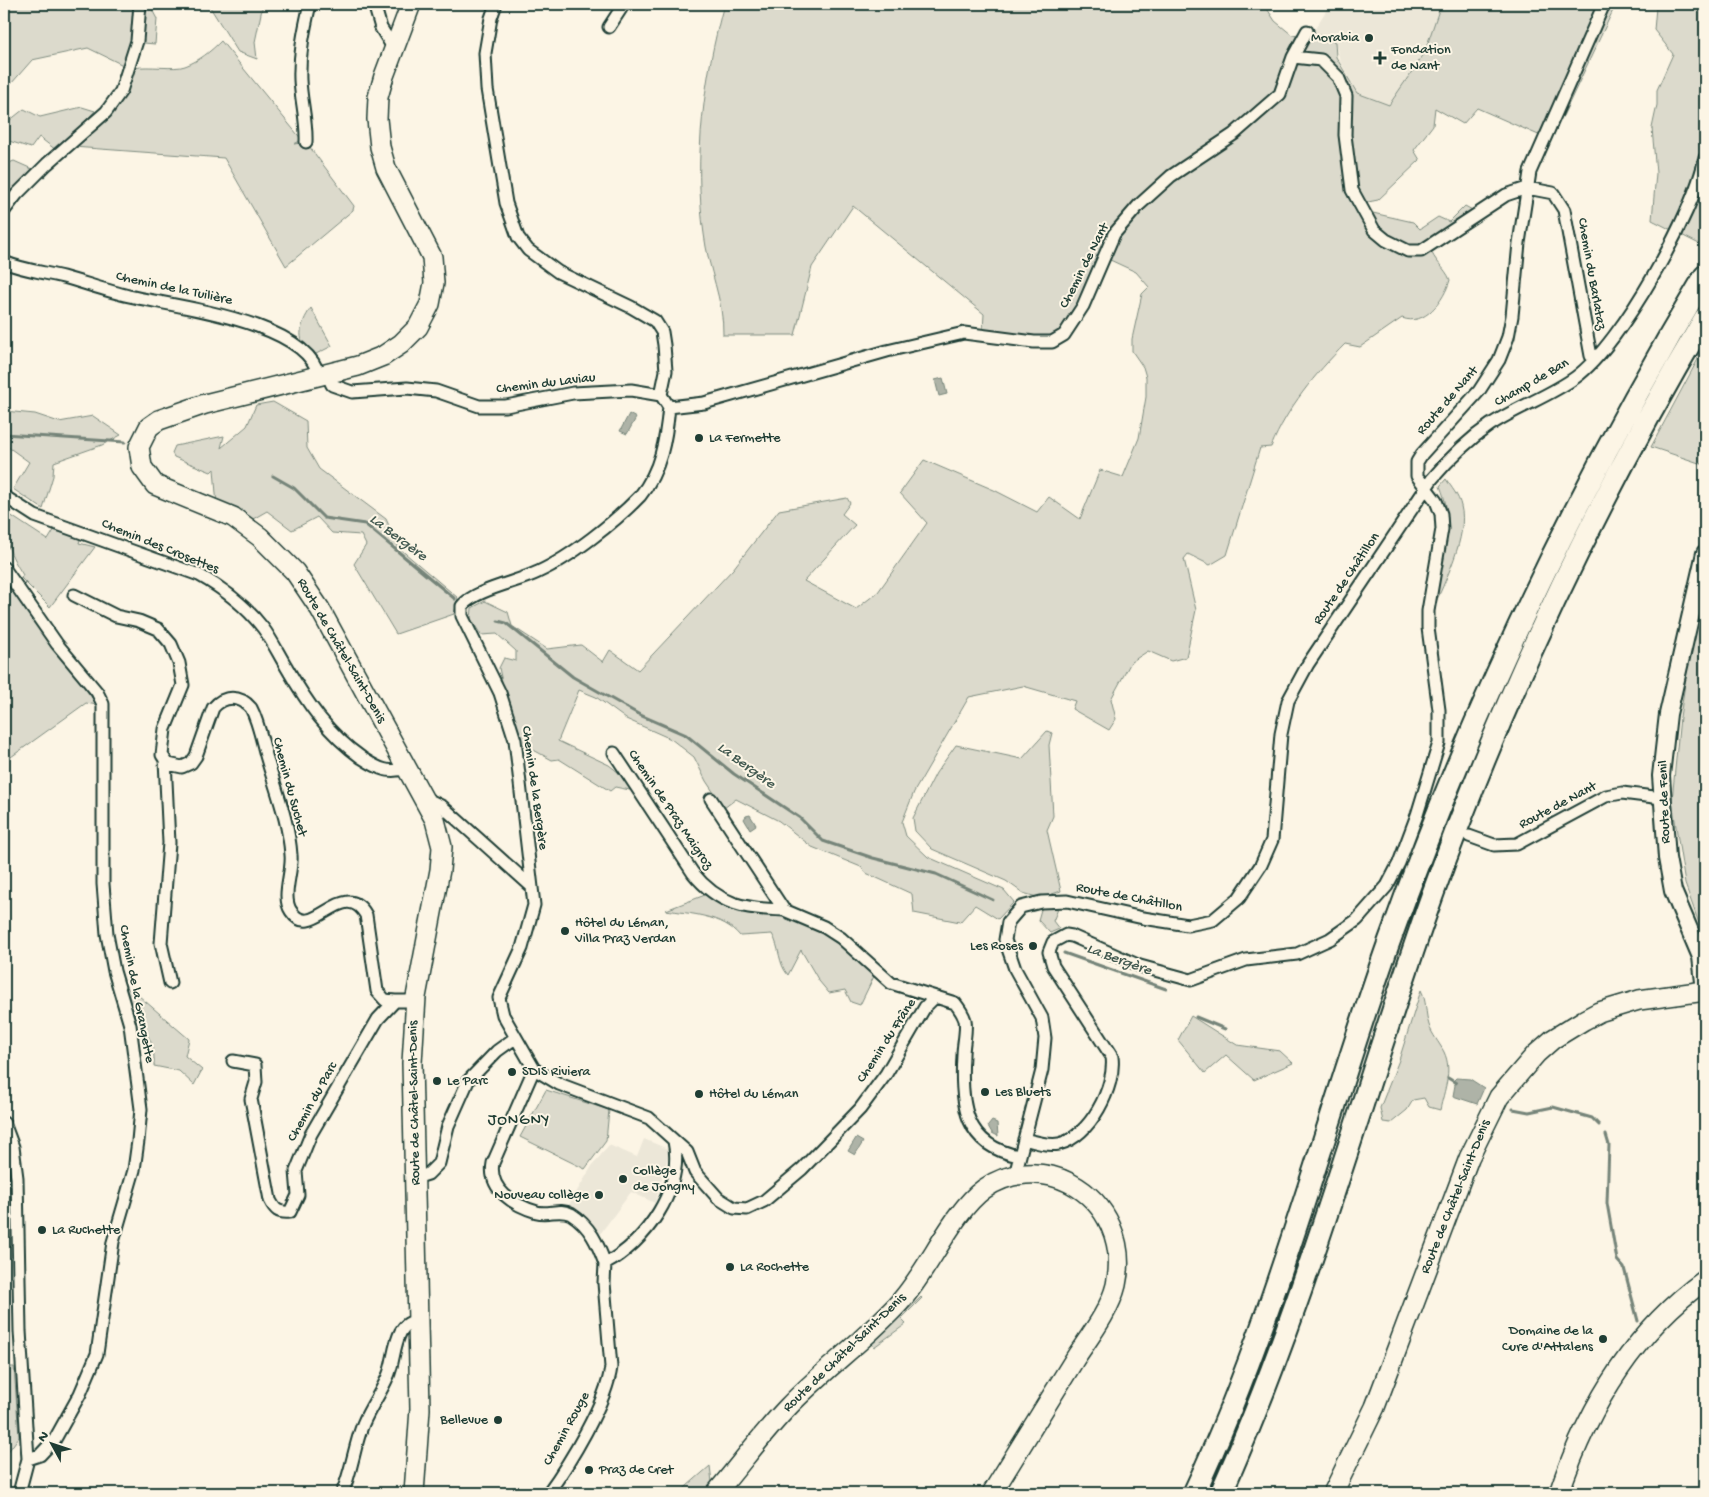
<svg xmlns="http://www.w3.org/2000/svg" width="1709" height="1497" viewBox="0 0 1709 1497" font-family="'Gochi Hand',sans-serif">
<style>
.built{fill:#ece7d8}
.green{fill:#dcdacc;stroke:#7e8c80}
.water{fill:#aeb3a7;stroke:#758479}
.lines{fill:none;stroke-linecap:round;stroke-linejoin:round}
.stream{stroke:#758479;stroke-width:3}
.street-casing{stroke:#1f3d34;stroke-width:15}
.secondary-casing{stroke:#1f3d34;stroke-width:20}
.primary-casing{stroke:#1f3d34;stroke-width:22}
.highway-casing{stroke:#1f3d34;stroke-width:25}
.street{stroke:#fcf5e5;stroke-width:11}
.secondary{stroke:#fcf5e5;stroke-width:16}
.primary{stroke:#fcf5e5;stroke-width:19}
.highway{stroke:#fcf5e5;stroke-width:21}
.poi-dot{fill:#1f3d34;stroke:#fcf5e5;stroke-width:2}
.labels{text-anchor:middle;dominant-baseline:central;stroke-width:4;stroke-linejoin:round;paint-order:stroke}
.poi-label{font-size:14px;fill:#1f3d34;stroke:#fcf5e5;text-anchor:start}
.street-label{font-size:14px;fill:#1f3d34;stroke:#fcf5e5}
.water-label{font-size:15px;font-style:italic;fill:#435a51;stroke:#fcf5e5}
.quarter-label{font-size:16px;letter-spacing:1px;fill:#1f3d34;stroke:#fcf5e5}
</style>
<rect width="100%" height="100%" fill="#fcf5e5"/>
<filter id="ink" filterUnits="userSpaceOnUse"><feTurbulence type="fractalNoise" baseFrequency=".02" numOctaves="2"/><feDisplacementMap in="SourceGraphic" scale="10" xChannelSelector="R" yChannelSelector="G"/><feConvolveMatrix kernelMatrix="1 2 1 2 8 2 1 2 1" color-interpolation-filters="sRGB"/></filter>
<g filter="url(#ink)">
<path class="built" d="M1330,4H1441L1424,54L1389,105L1358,93L1340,61L1335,42L1313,32Z
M644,1139L670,1150L655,1203L631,1192L600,1234L567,1208L592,1166L609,1145L637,1157Z"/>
<path class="green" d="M4,4H149L157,19L155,44L133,42L123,65L88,48L32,60L11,84L4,76Z
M208,4H263L255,42L257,59L238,52Z
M724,4H1264L1275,21L1292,35L1313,32L1335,42L1336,57L1357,93L1389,105L1424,54L1441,4H1616L1563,116L1543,137L1477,108L1463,124L1435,108L1433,125L1414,150L1420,160L1378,200L1368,202L1364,211L1413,222L1420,229L1438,217L1449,222L1465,206L1476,212L1430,247C1433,261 1445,267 1450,280C1444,300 1425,327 1402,318L1360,347L1345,344C1315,374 1287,408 1271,447L1260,448L1227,555L1210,565L1188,554L1184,559L1196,610L1186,657L1171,661L1148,651L1131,662L1111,699L1116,719L1109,730L1072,709L1075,701L1023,686L969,697L914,792L902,822L906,836L928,857L1004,890L1014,902L998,919L975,905L960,922L914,913L912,894L866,873L861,867L812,847L779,821L736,799L724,808L706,781L694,757L671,739L626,719L596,697L579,690L558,741L609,765L628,780L630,790L615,787L610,791L559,759L552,760L515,740L499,668L504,658L516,661V651L497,634L481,635L471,619L472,608L485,601L508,612L512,626L547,649L581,645L603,662L610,650L638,670L733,569L779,510L847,498L850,503L842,514L855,525L804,581L856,609L878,592L927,523L900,493L924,460L994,490L1037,512L1049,497L1080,519L1100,470L1123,477L1139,438L1146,397V377L1143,367L1132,351V339L1142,294L1149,287L1136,272L1108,259L1098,264L1068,323L1058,333L1045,338L983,330L984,314L853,206L812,267L795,335H723C724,300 708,269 704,234C693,158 704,78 724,4Z
M1648,4H1705V247L1652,220L1656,173L1652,128L1657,105V90L1673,54L1654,30L1656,7Z
M221,41L302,140L294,144L306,142L354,206L353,210L286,266L224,158L73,147C108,122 117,107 133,68C148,65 175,70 185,66C199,61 211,51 221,41Z
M82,107L95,111L56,150L39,137L31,148L9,141L4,146V125L24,109L40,117Z
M14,161L32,169L4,205V165Z
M311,308L332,346L314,355C295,343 299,325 311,308Z
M1705,346V465L1651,447Z
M273,402L306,421L307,448L319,469L386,519L399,548L458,598L454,614L396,634L354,564L366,545L361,535L332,533L317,517L292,530L267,511L246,523L217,506L214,469L211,472L174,457L172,453L175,446L224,436L221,448L247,426L256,405Z
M4,411L35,414L59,422L93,416L121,435L102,445L54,462L53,476L43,509L13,489L29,462L4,444Z
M1446,479C1451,487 1459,496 1461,506C1469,535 1444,583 1432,611C1435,593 1437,575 1441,557C1446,527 1452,516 1440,486Z
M10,515L48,540L56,527L81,536L79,543L95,547L50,607L21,578L23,575C11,556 0,536 10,515Z
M4,574L97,705L86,703L4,762Z
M1705,579V940L1685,884L1672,801L1680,717L1696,612Z
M1047,731L1052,733L1049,745L1053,816L1047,830L1061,891L1040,898L1023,893L1006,881L932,849L915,831L913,818L936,773L956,745L1022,759Z
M705,895L772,909L824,927L877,970L860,1005L851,1002L845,990L829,993L819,981L801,950L788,975C778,964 780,947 772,934L740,936C723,915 691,914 666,910Z
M1042,906L1058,909L1053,921L1059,929L1050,933L1038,920Z
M122,985L138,995L189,1039L185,1056L202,1070L194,1085L179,1071L154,1066C155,1040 147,1036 135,1015C129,1006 126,995 122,985Z
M1421,990C1427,1001 1425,1013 1429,1025C1432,1035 1439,1042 1444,1052C1453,1071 1444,1090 1440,1110L1429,1107L1424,1098L1413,1100L1407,1110L1391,1123L1383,1122L1380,1108L1399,1060Z
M1191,1016L1237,1045L1280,1051L1293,1063L1254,1080L1226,1055L1205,1073L1178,1040Z
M546,1090L609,1110L606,1141L585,1169L520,1137Z
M921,1297L922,1298L901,1319L906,1324L874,1347L872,1344Z
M4,1367H14L19,1437L4,1457Z
M710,1466L712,1482L708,1493H679Z"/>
<path class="water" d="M200,292L217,293V299L199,298Z
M943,378L947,394L939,396L935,380Z
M629,414L636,418L627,434L620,431Z
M750,815L756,825L750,829L744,819L746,816Z
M1456,1078L1470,1079L1484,1088L1477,1104L1453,1096L1455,1085L1453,1081Z
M992,1121L997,1123L998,1136L992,1133L988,1126Z
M856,1138L863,1142L855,1155L848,1151Z"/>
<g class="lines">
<path class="stream" d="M4,434L125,442
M273,476L294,488L324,518L365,524L455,599
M498,621L506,623L573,677L640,715L686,735L734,774L800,818L823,841L873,858L936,874L993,900
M1064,953L1166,989
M1196,1017L1225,1029
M1448,1078L1456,1083
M1513,1109L1529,1112L1553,1107L1592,1118L1599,1125
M1606,1135L1609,1145L1607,1203L1617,1260L1624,1268L1638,1321"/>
<defs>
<path id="street" d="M374,4L381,28L394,49
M496,4L491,18L485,53L487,89L506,203L518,237L528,250L558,272L631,307L655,321L662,332L664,345L666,371L661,395
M609,27L624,4
M1293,57L1321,60L1338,77L1346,96L1345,135L1352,190L1374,230L1386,240L1408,251H1421L1506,195L1527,188L1553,193L1564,210L1591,356L1595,358
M306,142C307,121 301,101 300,80C299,54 304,30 310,4
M4,211L17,194L47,164L106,112L121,91L137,41L140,4
M4,262C23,270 43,272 63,277C85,283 107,291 129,296C176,307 307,321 319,376
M327,374L332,385L352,392L407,388L436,391L479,406H506L573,393L631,390L661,395
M661,395L669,407C666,439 661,470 640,496C615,522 571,557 538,572C518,582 474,590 462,606V616L500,693L515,740L534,905L522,948L499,998L503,1015L534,1069L559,1084L649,1118L687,1152L695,1172L718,1198L734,1208L747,1209L764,1201L802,1169L860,1109L886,1074L925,1007L935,997
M669,407L704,403L887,351L964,333L1034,342H1052L1064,335L1083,306L1114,234L1139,205L1171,176L1234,134L1280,94L1293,57L1307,31
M4,496L35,516L199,575C224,589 245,605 263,628C272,640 279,655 287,668C307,703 328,734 362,758C379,769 388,774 408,768
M4,568L57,644L97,692L103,704V884L107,934L114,971L130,1025L141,1109L138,1141L134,1170L113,1242L97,1354L80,1394L55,1439L40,1455L28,1459
M74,595L116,616L139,621L158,629L171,644L179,663L183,685L165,729L162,755L168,764L182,767L191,763L196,756L213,708C224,695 240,695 251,708C259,723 262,742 267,759C276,790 289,823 291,855C293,872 281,896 291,911C312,944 343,875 366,915L377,991L385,1000L395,1001
M614,753L693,873C719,905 744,909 784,910
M165,760L169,843L161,943L170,983
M423,797L443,807L531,886
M711,799L784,910L824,927L841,938L891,983L955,1003C959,1008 963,1014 965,1020C967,1030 963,1044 963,1055C960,1103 964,1146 1019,1156
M1469,836L1494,845L1517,844L1606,796L1622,793L1662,798
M233,1061L255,1065L256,1082L251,1099L270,1200C275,1210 278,1213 290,1212L298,1195L296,1171L311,1134L378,1019L395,1001H415
M534,1069L493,1163C488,1190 514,1205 537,1212C549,1215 560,1208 571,1214C590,1226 598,1244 605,1264
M4,1123L13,1147L17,1178L20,1331L28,1459L19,1493
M1024,1139C1036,1142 1047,1146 1059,1144C1090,1137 1116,1086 1112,1057L1053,966L1049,952L1053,942L1066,935L1072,936L1140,966L1191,980L1246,960L1297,954L1330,939L1357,920L1387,886L1399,863L1417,815L1439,743V710L1428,628V611L1442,529L1441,514L1436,501L1417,476V462L1422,454L1479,391L1499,360L1508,337L1512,316L1519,243L1530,172L1604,4
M1015,1175L1042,1070L1045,1038L1042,1018L1015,969L1005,940L1008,922L1021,907L1041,902L1067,901L1143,918L1188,925L1213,920L1239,898L1261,865L1272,840L1281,734L1288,701L1308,664L1432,479C1449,459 1468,440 1490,425C1517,407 1550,396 1576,377C1622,343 1694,213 1705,158
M415,1178L428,1174L439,1163L448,1126L468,1081L497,1051L515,1038
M342,1493C352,1471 354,1446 363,1424C370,1407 381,1393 388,1376C396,1359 393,1320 419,1321
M548,1493C569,1464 607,1402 611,1367L604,1283L605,1264C646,1242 684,1189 674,1141"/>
<path id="secondary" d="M1705,553L1668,714L1661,776L1667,858L1673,891L1701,957L1705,990"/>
<path id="primary" d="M411,4L384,76L378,97L377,119L380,147L386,168L432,257L434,283L430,304L418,327L401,344L383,356L358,366L205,404L159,420L149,427L139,447L142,467L155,485L233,517L260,537L295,572L320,609L435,820L442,847L440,870L416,997L412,1063L420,1409L414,1493
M716,1493C740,1465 762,1434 788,1407C823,1370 864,1341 899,1303C928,1272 952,1212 984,1189C1009,1171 1042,1169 1070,1183C1108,1203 1125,1244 1116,1285C1110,1310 1090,1336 1076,1357C1048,1402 1020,1448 992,1493
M1333,1493L1375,1407L1469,1158L1499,1097L1536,1054L1553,1039L1584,1020L1599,1012L1639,1000L1705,991
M1559,1493C1587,1410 1633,1332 1705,1280"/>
<path id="highway" d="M1194,1493C1277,1316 1324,1125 1389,942C1472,709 1578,488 1705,276
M1221,1493C1308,1300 1361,1095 1432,896C1504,695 1596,502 1705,318"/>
</defs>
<use href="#street" class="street-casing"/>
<use href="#secondary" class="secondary-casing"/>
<use href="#primary" class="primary-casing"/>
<use href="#highway" class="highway-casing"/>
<use href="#street" class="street"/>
<use href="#secondary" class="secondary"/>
<use href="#primary" class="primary"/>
<use href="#highway" class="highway"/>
</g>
</g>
<g class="poi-dot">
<circle cx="1369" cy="38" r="5"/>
<path d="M1377.5 50.5h5v5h5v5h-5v5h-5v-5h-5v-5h5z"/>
<circle cx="699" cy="438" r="5"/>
<circle cx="565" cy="931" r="5"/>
<circle cx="1033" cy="946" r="5"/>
<circle cx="512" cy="1072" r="5"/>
<circle cx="437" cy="1081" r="5"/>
<circle cx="985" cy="1092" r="5"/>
<circle cx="699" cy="1094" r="5"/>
<circle cx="623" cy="1179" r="5"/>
<circle cx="599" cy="1195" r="5"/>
<circle cx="42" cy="1230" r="5"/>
<circle cx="730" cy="1267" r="5"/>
<circle cx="1603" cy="1339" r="5"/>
<circle cx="498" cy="1420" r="5"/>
<circle cx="589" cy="1470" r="5"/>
</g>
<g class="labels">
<g class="poi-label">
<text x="1359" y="38" text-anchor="end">Morabia</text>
<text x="1391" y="50">Fondation<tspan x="1391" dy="16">de Nant</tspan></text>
<text x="709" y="438">La Fermette</text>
<text x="575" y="923">Hôtel du Léman,<tspan x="575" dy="16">Villa Praz Verdan</tspan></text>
<text x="1023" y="946" text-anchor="end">Les Roses</text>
<text x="522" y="1072">SDIS Riviera</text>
<text x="447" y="1081">Le Parc</text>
<text x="995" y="1092">Les Bluets</text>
<text x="709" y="1094">Hôtel du Léman</text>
<text x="633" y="1171">Collège<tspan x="633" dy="16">de Jongny</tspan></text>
<text x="589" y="1195" text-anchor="end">Nouveau collège</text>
<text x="52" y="1230">La Ruchette</text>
<text x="740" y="1267">La Rochette</text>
<text x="1593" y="1331" text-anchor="end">Domaine de la<tspan x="1593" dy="16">Cure d'Attalens</tspan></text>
<text x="488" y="1420" text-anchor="end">Bellevue</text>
<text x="599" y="1470">Praz de Cret</text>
</g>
<g class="street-label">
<text transform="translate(1085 266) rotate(-63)">Chemin de Nant</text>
<text transform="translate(1591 274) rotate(80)">Chemin du Barlataz</text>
<text transform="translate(174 289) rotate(12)">Chemin de la Tuilière</text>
<text transform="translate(1532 383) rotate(-30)">Champ de Ban</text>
<text transform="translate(546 384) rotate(-7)">Chemin du Laviau</text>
<text transform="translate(1448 401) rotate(-49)">Route de Nant</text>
<text transform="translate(160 547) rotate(22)">Chemin des Crosettes</text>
<text transform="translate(1347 579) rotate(-56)">Route de Châtillon</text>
<text transform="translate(341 651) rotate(60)">Route de Châtel-Saint-Denis</text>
<text transform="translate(289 787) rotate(75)">Chemin du Suchet</text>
<text transform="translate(534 788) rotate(82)">Chemin de la Bergère</text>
<text transform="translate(1665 802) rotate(-92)">Route de Fenil</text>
<text transform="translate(1558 806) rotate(-28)">Route de Nant</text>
<text transform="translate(670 810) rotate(56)">Chemin de Praz Maigroz</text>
<text transform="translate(1129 898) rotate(11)">Route de Châtillon</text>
<text transform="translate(136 994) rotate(79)">Chemin de la Grangette</text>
<text transform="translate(887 1041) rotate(-57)">Chemin du Frâne</text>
<text transform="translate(313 1102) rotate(-61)">Chemin du Parc</text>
<text transform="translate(415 1103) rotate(-91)">Route de Châtel-Saint-Denis</text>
<text transform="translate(1456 1197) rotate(-68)">Route de Châtel-Saint-Denis</text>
<text transform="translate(845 1353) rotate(-44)">Route de Châtel-Saint-Denis</text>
<text transform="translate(567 1429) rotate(-61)">Chemin Rouge</text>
</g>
<g class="water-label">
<text transform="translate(398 538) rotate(37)">La Bergère</text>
<text transform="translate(746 766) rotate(36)">La Bergère</text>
<text transform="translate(1119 960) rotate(20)">La Bergère</text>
</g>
<g class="quarter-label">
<text x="519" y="1121">JONGNY</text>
</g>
</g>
<rect width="1709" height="1497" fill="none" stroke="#fcf5e5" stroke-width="20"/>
<rect x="10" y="10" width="1689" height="1477" fill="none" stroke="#1f3d34" stroke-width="2" filter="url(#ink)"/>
<g transform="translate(52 1444) rotate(310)" stroke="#fcf5e5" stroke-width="4" paint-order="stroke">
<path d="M0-4L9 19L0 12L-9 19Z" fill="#1f3d34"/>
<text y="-8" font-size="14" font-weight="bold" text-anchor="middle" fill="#1f3d34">N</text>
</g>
</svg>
